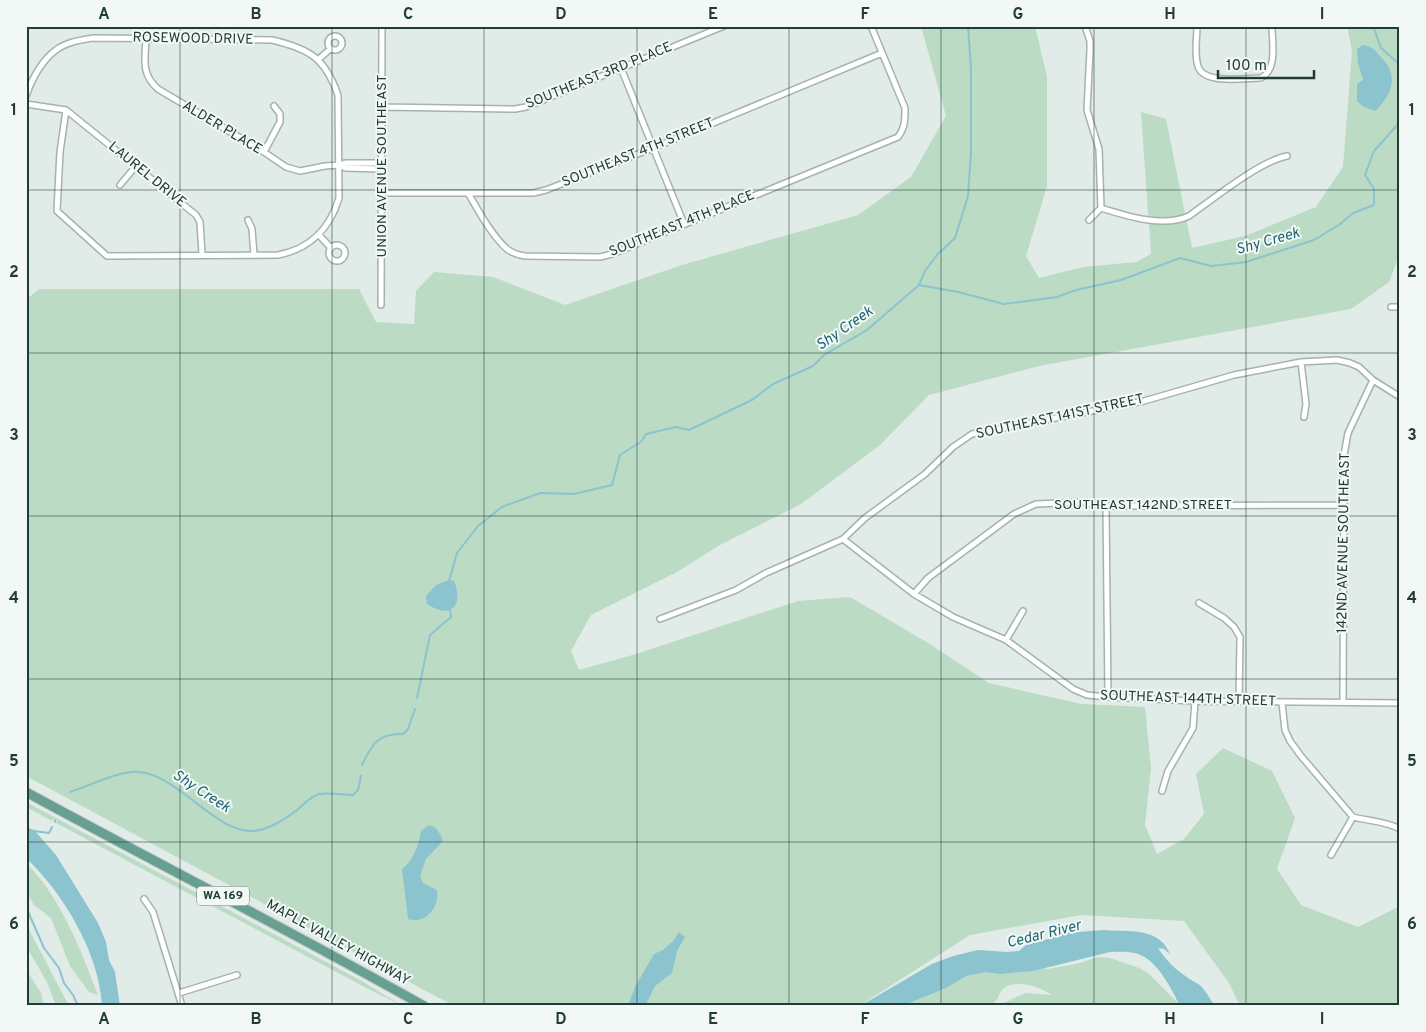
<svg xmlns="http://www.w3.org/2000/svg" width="1426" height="1032" viewBox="0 0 1426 1032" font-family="Overpass,sans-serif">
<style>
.green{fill:#bbdbc4}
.water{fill:#8bc3ce}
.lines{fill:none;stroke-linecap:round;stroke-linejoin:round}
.stream{stroke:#8bc3ce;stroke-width:2}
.minor-casing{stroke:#a4b3ae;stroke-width:8}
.primary-casing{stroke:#c1c8c6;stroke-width:11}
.minor{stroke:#fff;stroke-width:5}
.primary{stroke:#679f91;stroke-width:9}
.grid{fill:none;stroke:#223b34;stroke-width:1;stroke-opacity:0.55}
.labels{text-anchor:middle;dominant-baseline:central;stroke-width:4;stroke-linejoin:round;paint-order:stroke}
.shield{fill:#f1f8f5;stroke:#60746e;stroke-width:1}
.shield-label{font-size:12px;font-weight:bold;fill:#223b34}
.street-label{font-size:14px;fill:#223b34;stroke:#f1f8f5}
.water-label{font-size:15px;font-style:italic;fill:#1f6574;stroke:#f1f8f5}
.neatline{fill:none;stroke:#223b34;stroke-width:2}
.grid-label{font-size:16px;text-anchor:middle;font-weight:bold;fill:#223b34}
</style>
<rect width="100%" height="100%" fill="#e1ebe7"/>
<path class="green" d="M921,26H1035L1047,77V186L1026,256L1039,278L1083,267L1136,262L1151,254L1141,112L1166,119L1192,248L1245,236L1316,207L1343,167L1352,51L1347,26H1400V253L1389,282L1351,309L1039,366L929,395L880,445L801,504L720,545L677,572L591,615L571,651L579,670L636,654L798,601L850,597L928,643L989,683L1081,704L1145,707L1151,768L1145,825L1157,854L1184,839L1204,814L1196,774L1223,748L1272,771L1295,818L1277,869L1301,905L1358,927L1400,906V1006H1240L1229,983L1184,921L1081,915L970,935L859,1006H454L26,776V300L39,289H359L376,322L414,324L416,291L434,272L493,277L565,305L682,265L858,215L911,177L946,116Z
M26,802L360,980L401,1005L374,992L56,823L57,820L54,818L52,821L26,807Z
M26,863C62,899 80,949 98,995L89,992L70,966L51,918L34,905L26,891Z
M26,924L69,1006H56L47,982L26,946Z
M1097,957L1110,958L1139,968L1149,974L1181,1006H998L1025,993L1052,995C1041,987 1015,978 1003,989C996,996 1002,999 988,1006H895L952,973L1034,968L1048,969L1080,963Z
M26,969L41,993L44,1006H26Z"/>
<path class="water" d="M1363,45C1371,46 1374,49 1379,55C1399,74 1394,93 1375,111L1364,107L1357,101V84L1363,80L1358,63L1357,49Z
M449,580L454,581C464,605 451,620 427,604L426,596L436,585Z
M429,825C437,827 440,833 443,841L426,859L420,876L423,883L437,890C440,907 425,925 408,919L402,869C413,861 419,845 421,831Z
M26,827L34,830L56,855L98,923L106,942L109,960L115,972L120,1006H102C99,953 64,894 26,858Z
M1104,930C1124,932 1147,928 1162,942C1166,945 1168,951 1171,955L1164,949L1158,948C1168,964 1182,975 1198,984C1205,988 1210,1000 1215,1006H1180C1171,988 1158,961 1138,954C1129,951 1119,952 1110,952L1033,971L1000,974L986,972L966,976L948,987L902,1006H860L932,964L953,956L978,950L1007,952L1019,951L1027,944L1048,939L1065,933Z
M679,932L685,937L677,951L672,973L655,986L645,1006H628L635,987L654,954L663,950L674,940Z"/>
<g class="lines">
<path class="stream" d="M1373,26L1381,48L1400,65
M919,285L925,271L937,255L955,238L968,196L971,153V69L968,26
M449,581L457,553L478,526L502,507L540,493L574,494L612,485L620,455L642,441L646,434L676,427L689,430L752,400L773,384L813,366L824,355L867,330L919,285L958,292L1004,304L1057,297L1076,290L1121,280L1180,258L1211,266L1246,262L1314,240L1339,225L1353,213L1374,205V189L1365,175L1374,151L1400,122
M417,698L430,635L451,617L450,610
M362,765C372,744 378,733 403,734L408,729L415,709
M70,792C89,786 120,770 139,772C179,775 215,833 253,831C268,830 286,819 297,810C304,804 310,797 319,794C329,792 343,795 353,795L358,790L361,776
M55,822V820
M34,831L49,833L52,827
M26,907L44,948L59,968L64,983L73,995L78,1006"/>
<defs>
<path id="minor" d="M1085,26L1090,41V50L1087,110L1099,149L1101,208L1089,220
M1197,26C1197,38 1194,55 1198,66C1203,85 1246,78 1261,78C1278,69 1272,43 1272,26
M328 43a7 7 0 1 1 14 0a7 7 0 1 1-14 0Z
M146,39C145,60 141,74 158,89L264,152L286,167L300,171L325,166L339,165
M319,59L330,49
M621,68L684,224
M26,96C32,79 41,61 56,50C66,42 81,40 93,38L272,40C310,49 325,58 338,95L339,198C330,229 309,249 278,255L107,256L57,211L60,152L66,110L26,104
M382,107L515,109L526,107L724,26
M66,110L196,215L200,222L202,254
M264,152L280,122V114L274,106
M382,163H345L339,165L345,168L382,169
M120,185L136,166
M382,193H533L546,190L653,148L882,53
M468,193C478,210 492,236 507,249C512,253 519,255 525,256L600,257L612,254L898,137C905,128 905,120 905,108L871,26
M1101,208C1127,216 1163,228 1189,216C1213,199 1260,161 1287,156
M248,220L252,229L254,255
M319,235L331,248
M329 253a8 8 0 1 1 16 0a8 8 0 1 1-16 0Z
M381,305L382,26
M1391,307H1400
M1301,362L1306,404L1304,417
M1106,506L1108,697
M843,539L914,594L953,617L1006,640L1073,689L1087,695L1108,697L1195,701L1400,703
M914,594L928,578L1014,514L1036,504L1085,502L1106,506L1343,505
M1199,603L1224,618L1234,627L1240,637L1239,701
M660,619L736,590L766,573L843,539L865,518L925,474L953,447L972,434L1144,401L1234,375L1301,362L1337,360L1350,363L1359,367L1373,380L1400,397
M1006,640L1023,611
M1343,701L1344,455L1348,433L1373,380
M1282,703L1285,730L1290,741L1301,756L1353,817
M1162,791L1168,771L1193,728L1195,701
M1353,817C1368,821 1386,821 1400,829
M1331,855L1353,817
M144,899L153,912L182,1006
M179,993L237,975"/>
<path id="primary" d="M26,792C158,864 293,932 424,1006"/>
</defs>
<use href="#minor" class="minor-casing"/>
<use href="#primary" class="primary-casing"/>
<use href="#minor" class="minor"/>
<use href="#primary" class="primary"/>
</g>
<path class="grid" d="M180,26V1006M332,26V1006M484,26V1006M637,26V1006M789,26V1006M941,26V1006M1094,26V1006M1246,26V1006M26,190H1400M26,353H1400M26,516H1400M26,679H1400M26,842H1400"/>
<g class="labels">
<rect class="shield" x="197" y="886.5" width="52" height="19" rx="4"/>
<g class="shield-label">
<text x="223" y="896">WA 169</text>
</g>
<g class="street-label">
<text transform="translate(193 39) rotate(1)">ROSEWOOD DRIVE</text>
<text transform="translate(599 76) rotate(-22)">SOUTHEAST 3RD PLACE</text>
<text transform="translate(222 128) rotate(31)">ALDER PLACE</text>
<text transform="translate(638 153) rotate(-22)">SOUTHEAST 4TH STREET</text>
<text transform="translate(382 166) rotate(-90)">UNION AVENUE SOUTHEAST</text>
<text transform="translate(147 175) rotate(39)">LAUREL DRIVE</text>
<text transform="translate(682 224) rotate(-22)">SOUTHEAST 4TH PLACE</text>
<text transform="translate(1060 417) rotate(-12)">SOUTHEAST 141ST STREET</text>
<text x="1143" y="505">SOUTHEAST 142ND STREET</text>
<text transform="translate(1344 543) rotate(-89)">142ND AVENUE SOUTHEAST</text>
<text transform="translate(1188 699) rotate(2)">SOUTHEAST 144TH STREET</text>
<text transform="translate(338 943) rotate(29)">MAPLE VALLEY HIGHWAY</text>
</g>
<g class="water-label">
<text transform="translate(1268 242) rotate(-16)">Shy Creek</text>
<text transform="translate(845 329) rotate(-35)">Shy Creek</text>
<text transform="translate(201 792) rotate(33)">Shy Creek</text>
<text transform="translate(1044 935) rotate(-14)">Cedar River</text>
</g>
</g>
<rect width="1426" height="1032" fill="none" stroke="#f1f8f5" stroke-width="55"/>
<path d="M1218 70v8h96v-8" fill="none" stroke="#223b34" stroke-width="2.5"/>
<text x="1226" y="70" font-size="15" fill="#223b34" stroke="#f1f8f5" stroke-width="4" paint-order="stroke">100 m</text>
<rect x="28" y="28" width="1370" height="976" class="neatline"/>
<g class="grid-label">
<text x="104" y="19">A</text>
<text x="256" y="19">B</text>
<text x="408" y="19">C</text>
<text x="561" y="19">D</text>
<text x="713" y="19">E</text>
<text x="865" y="19">F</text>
<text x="1018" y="19">G</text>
<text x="1170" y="19">H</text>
<text x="1322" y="19">I</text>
<text x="14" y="115">1</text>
<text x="1412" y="115">1</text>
<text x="14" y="277">2</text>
<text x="1412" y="277">2</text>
<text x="14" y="440">3</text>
<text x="1412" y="440">3</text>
<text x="14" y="603">4</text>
<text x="1412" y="603">4</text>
<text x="14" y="766">5</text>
<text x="1412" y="766">5</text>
<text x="14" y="929">6</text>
<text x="1412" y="929">6</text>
<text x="104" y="1024">A</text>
<text x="256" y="1024">B</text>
<text x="408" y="1024">C</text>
<text x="561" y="1024">D</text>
<text x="713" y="1024">E</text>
<text x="865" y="1024">F</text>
<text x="1018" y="1024">G</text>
<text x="1170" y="1024">H</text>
<text x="1322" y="1024">I</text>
</g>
</svg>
